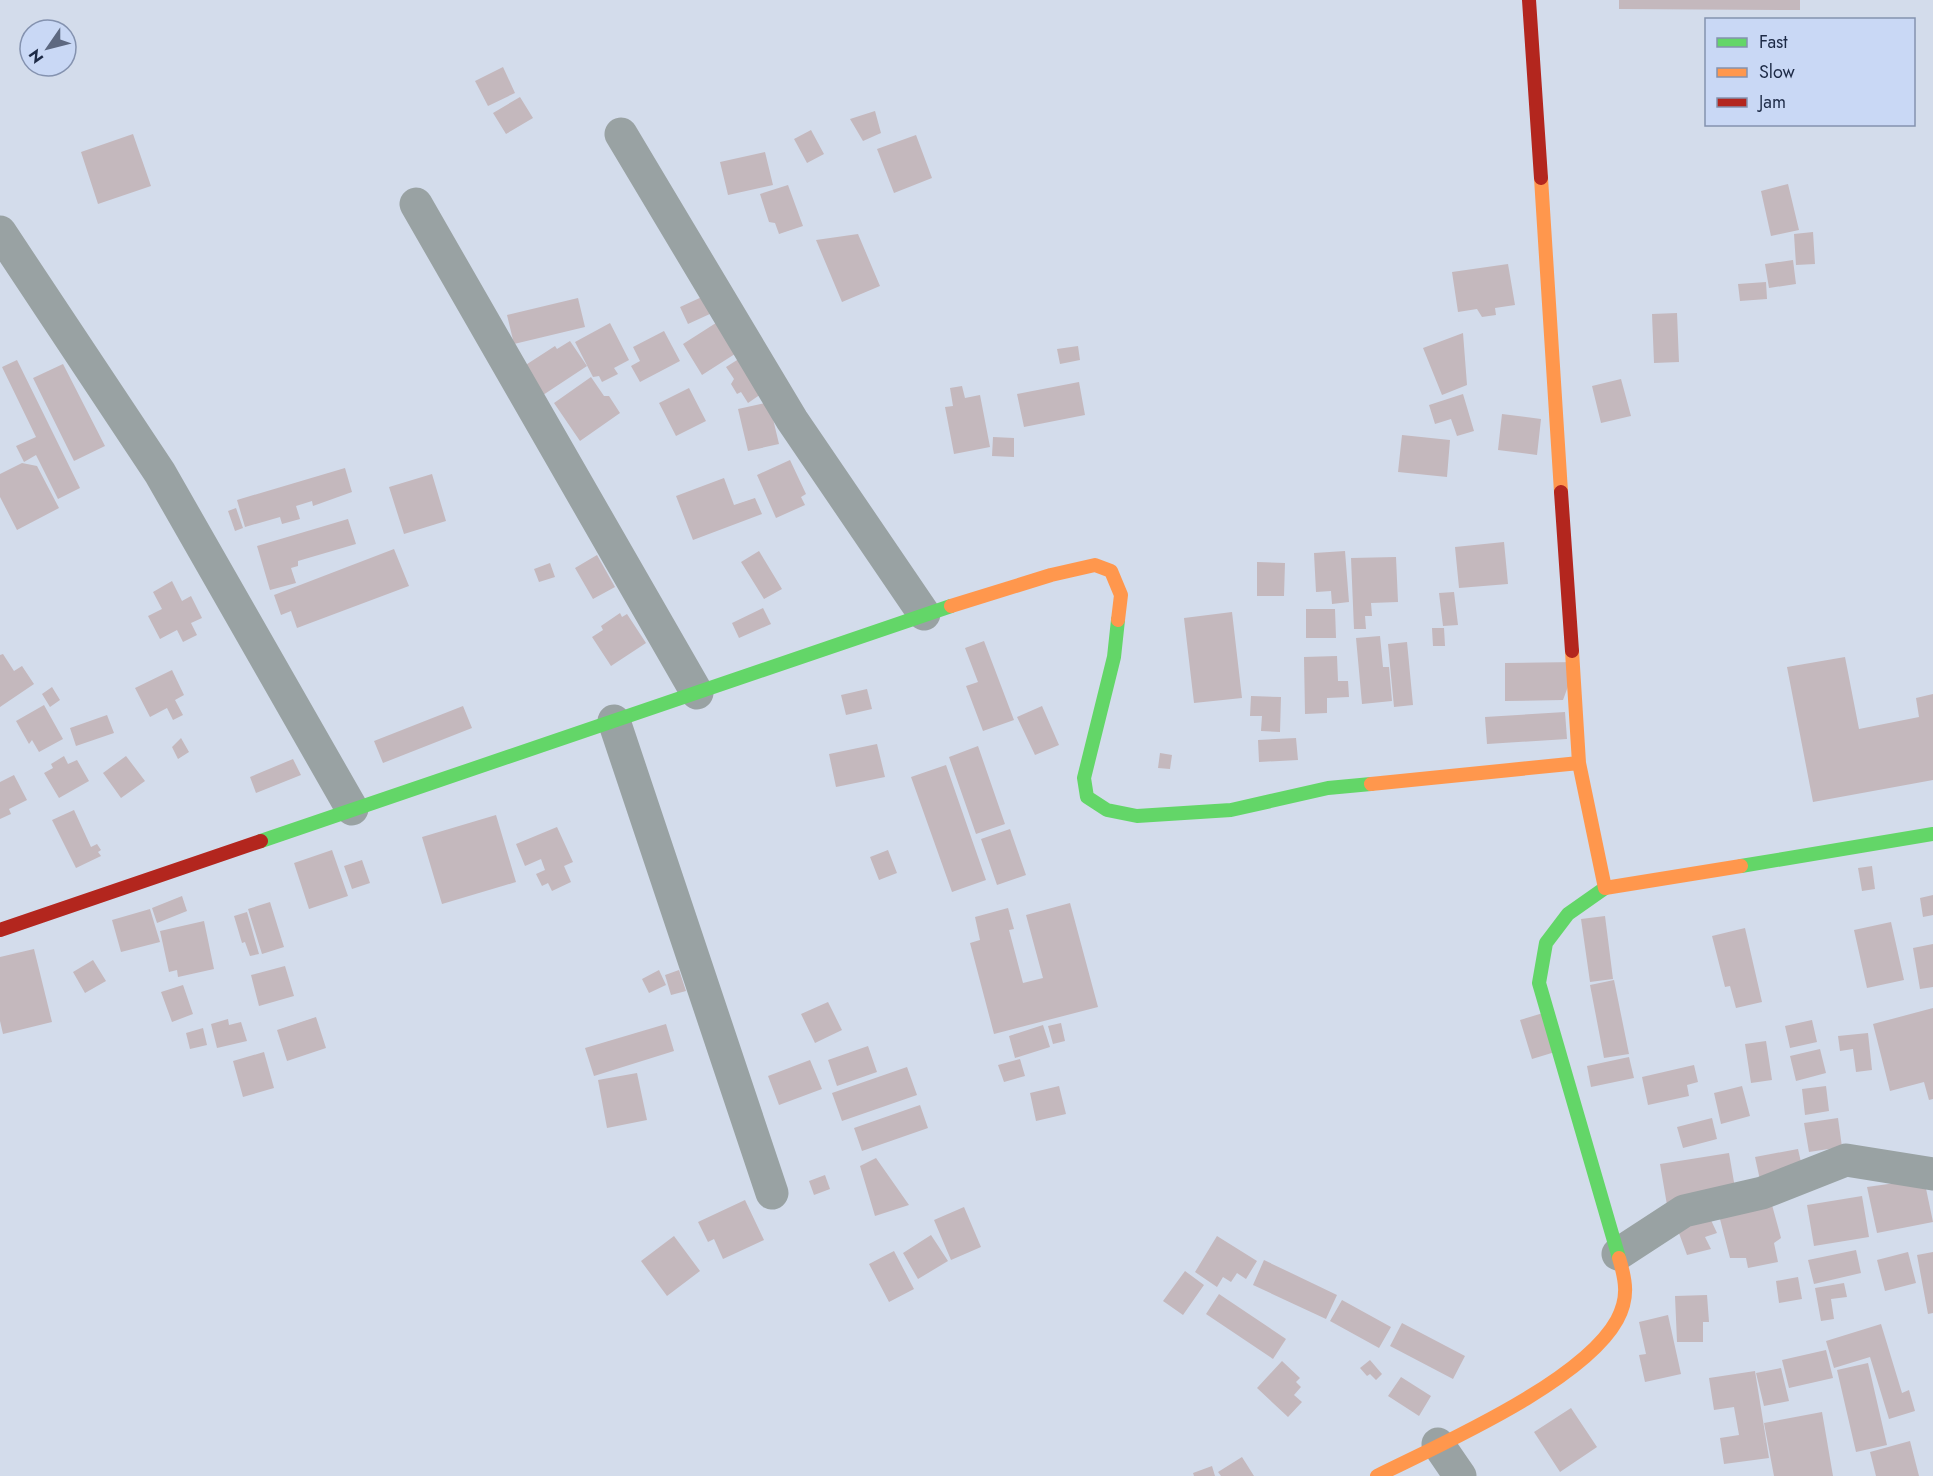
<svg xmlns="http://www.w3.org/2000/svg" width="1933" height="1476" viewBox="0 0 1933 1476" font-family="Jost,sans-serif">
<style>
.building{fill:#c4b8bd}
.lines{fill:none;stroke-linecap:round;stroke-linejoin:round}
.street{stroke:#99a2a3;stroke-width:33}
.fast{stroke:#63d668;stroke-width:14}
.slow{stroke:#ff974d;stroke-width:14}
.jam{stroke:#b3261e;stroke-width:14}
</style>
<rect width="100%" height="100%" fill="#d3dceb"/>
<path class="building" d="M1619,0H1800V10L1619,9Z
M503,67L515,93L488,106L475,81Z
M520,97L533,118L506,134L493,113Z
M875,111L881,133L863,141L850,119Z
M811,130L824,154L807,163L794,139Z
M133,134L151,186L98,204L81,152Z
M916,135L932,178L894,193L877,149Z
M765,152L773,185L728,195L720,162Z
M1788,184L1799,230L1771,236L1761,191Z
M788,185L803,226L779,234L775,223L769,222L760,194Z
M1813,232L1815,264L1796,265L1794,234Z
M858,234L880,286L842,302L816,240Z
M1793,260L1796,284L1769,288L1765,264Z
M1508,264L1515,305L1495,308L1496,315L1482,317L1477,309L1458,312L1452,272Z
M1766,282L1767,299L1740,301L1738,284Z
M704,296L712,313L688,324L680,307Z
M578,298L585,327L514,344L507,315Z
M1677,313L1679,362L1654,363L1652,314Z
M719,321L738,352L702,375L683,344Z
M610,323L629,360L614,368L618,374L602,382L599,376L593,377L575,342Z
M664,331L680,361L640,382L631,366L640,361L633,347Z
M1463,333L1467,385L1442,395L1423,348Z
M570,341L587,366L540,397L521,368L555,346L557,349Z
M1078,346L1080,360L1060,364L1057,349Z
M745,355L767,390L748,403L741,392L737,394L731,384L734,379L726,367Z
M17,360L80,488L58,499L36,455L24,462L16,446L36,437L2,367Z
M63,364L105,446L74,461L33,378Z
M591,377L604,396H609L620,413L580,441L554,403Z
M1621,379L1631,416L1601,423L1592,386Z
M1079,382L1085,415L1024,427L1017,394Z
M962,386L965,398L980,395L990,447L954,454L945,407L953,406L950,388Z
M689,388L706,421L676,436L659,403Z
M1463,394L1474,431L1457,436L1451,419L1435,424L1429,405Z
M769,402L779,444L748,451L738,409Z
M1502,414L1541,419L1537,455L1498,450Z
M1402,435L1450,440L1447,477L1398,472Z
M993,437L1014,438V457L992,456Z
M790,460L806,494L801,497L805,505L776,518L757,475Z
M22,463L37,466L59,508L17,530L0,497V474Z
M345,468L352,492L313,506L312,501L296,506L300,519L282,524L280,517L245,527L237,500Z
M432,474L446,521L404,534L389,487Z
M724,478L734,505L755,498L762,514L693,540L676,496Z
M236,508L243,528L235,531L228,511Z
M348,519L356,544L298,561V566L291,568L296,583L270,590L257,546Z
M1504,542L1508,584L1459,588L1455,547Z
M394,549L409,586L297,628L291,611L281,615L274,595Z
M759,551L782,589L764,599L741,562Z
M1345,551L1349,602L1332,604L1331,591L1316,592L1314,553Z
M597,555L615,587L593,599L575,568Z
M1396,557L1398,602L1371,603L1372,616H1365L1366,629H1354L1351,558Z
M1257,562L1285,563L1284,596H1257Z
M550,563L555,577L539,582L534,569Z
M172,581L182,601L191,596L202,618L191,623L197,635L183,642L177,630L160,639L148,616L162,609L153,592Z
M1454,592L1458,625L1443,626L1439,593Z
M763,608L771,624L739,638L732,623Z
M1306,609H1335L1336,638H1306Z
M1232,612L1242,698L1194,703L1184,618Z
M620,613L622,617L627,614L646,643L611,666L592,637L603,630L601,626Z
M1432,628H1444L1445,646H1433Z
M1380,636L1383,667H1389L1392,701L1362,704L1356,638Z
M984,641L1014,720L983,731L966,686L978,682L965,648Z
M1407,642L1413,705L1394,707L1388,644Z
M3,654L14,671L22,666L34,684L0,707V655Z
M1337,656L1338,681H1348L1349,697L1327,698V713L1305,714L1304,657Z
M1845,657L1859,729L1919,717L1916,698L1933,694V780L1813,802L1787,667Z
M1577,662L1563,700L1505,701V663Z
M172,670L184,695L175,700L183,715L173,720L167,708L150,717L135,688Z
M52,687L60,700L50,707L42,694Z
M867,689L872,709L846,715L841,695Z
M1251,696L1281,697L1280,732L1261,731L1262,716H1250Z
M44,705L63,739L39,752L32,740L29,744L16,721Z
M463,706L472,728L383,763L374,741Z
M1042,706L1059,745L1035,755L1017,717Z
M1565,712L1567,739L1487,744L1485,717Z
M107,715L114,733L76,746L70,728Z
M181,738L189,752L178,759L172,747Z
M1296,738L1298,760L1259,762L1258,740Z
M877,744L885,777L836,787L829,754Z
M978,746L1005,824L976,834L949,757Z
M1160,753L1172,755L1170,769L1158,768Z
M64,756L68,764L77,760L89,781L59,798L44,773L53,768L51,764Z
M126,756L145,781L121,798L103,773Z
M293,759L301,775L256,793L250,777Z
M946,765L986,880L952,892L911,777Z
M14,775L27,800L9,809L11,814L0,819V782Z
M74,810L91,847L97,844L101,850L98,852L101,856L76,868L52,820Z
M496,815L516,882L442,904L422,837Z
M557,827L573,862L564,866L571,882L552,891L548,883L542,886L536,874L545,870L541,859L525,866L516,844Z
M1010,829L1026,875L997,885L981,839Z
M332,850L348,896L309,909L294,863Z
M888,850L897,873L879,880L870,857Z
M362,860L370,883L352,889L344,866Z
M1872,866L1875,889L1862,891L1858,868Z
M1933,895V915L1923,917L1920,898Z
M182,896L187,911L157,923L152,908Z
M270,902L284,947L262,954L248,909Z
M1070,903L1098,1007L994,1034L970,943L980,940L975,917L1008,908L1014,929L1009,930L1023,983L1043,978L1026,915Z
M150,909L160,942L121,952L112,920Z
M247,912L259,954L250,956L245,942L242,943L234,916Z
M1605,916L1613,979L1590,982L1581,919Z
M204,921L214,969L178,977L177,970L169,972L160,931Z
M1891,922L1904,980L1867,988L1854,930Z
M1745,928L1762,1002L1736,1008L1730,986L1725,987L1712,936Z
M1933,944V987L1920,989L1913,948Z
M34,949L52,1022L3,1034L0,1021V957Z
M93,960L106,981L85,993L73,972Z
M285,966L294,996L259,1006L251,975Z
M659,970L666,985L649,993L642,979Z
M679,970L686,991L671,995L665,975Z
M1614,980L1629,1054L1604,1058L1590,985Z
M183,985L193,1014L172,1022L161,992Z
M828,1002L842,1030L815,1043L801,1014Z
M1933,1008V1099L1929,1100L1924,1082L1890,1091L1873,1024Z
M1543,1013L1555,1052L1532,1059L1520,1020Z
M316,1017L326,1048L287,1061L277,1030Z
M228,1019L229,1025L241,1022L247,1041L217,1048L211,1024Z
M1812,1020L1817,1042L1790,1048L1785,1026Z
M1061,1023L1065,1041L1053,1044L1048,1026Z
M666,1024L674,1051L594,1076L585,1048Z
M1043,1025L1050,1047L1015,1058L1009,1036Z
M203,1028L207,1045L190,1049L186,1033Z
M1868,1033L1872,1070L1856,1072L1853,1049L1840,1051L1838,1036Z
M1766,1041L1772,1080L1751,1083L1745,1044Z
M868,1046L877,1072L837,1086L828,1060Z
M1820,1049L1826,1073L1796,1081L1790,1056Z
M264,1052L274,1088L243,1097L233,1061Z
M1629,1057L1634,1078L1591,1087L1587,1066Z
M1020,1059L1025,1076L1004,1082L998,1065Z
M810,1060L822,1089L779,1105L768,1076Z
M1694,1065L1698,1082L1687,1085L1689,1096L1648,1105L1642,1077Z
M907,1067L917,1095L842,1121L832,1093Z
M637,1073L647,1120L607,1128L598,1080Z
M1059,1086L1066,1114L1036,1121L1030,1093Z
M1742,1086L1750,1116L1721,1124L1714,1093Z
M1826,1086L1829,1111L1805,1115L1802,1089Z
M920,1105L928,1128L862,1151L854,1128Z
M1712,1118L1717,1139L1683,1148L1677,1127Z
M1838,1118L1842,1147L1809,1152L1804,1123Z
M1798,1149L1803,1171L1760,1180L1755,1157Z
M1729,1153L1736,1194L1667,1205L1660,1164Z
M876,1158L909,1205L875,1216L860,1166Z
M825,1175L830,1189L814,1195L809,1181Z
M1924,1179L1933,1222L1877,1233L1867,1187Z
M1862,1196L1869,1237L1814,1246L1807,1205Z
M745,1200L764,1240L723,1259L714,1239L708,1242L698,1222Z
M1772,1205L1781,1238L1774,1243L1778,1262L1748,1268L1746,1258H1730L1720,1219Z
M964,1207L981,1247L951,1260L934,1220Z
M1710,1218L1717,1233L1705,1237L1711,1249L1687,1255L1676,1225Z
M931,1235L948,1261L918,1279L903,1253Z
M674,1236L700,1271L667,1296L641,1261Z
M1217,1236L1257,1261L1246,1279L1237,1273L1231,1282L1223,1277L1217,1287L1195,1272Z
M1856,1250L1861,1273L1814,1284L1808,1260Z
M894,1251L914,1289L889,1302L869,1264Z
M1908,1252L1916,1283L1885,1291L1877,1260Z
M1933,1252V1313L1928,1314L1917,1255Z
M1264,1260L1337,1295L1326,1319L1253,1285Z
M1185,1271L1204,1285L1183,1315L1163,1301Z
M1798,1277L1802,1299L1779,1303L1776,1281Z
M1844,1283L1847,1297L1831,1299L1834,1319L1821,1321L1815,1288Z
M1219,1294L1286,1339L1273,1359L1206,1314Z
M1707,1295L1709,1322H1703V1342H1677L1675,1296Z
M1342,1300L1391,1327L1379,1348L1330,1321Z
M1668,1315L1681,1374L1645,1382L1639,1355L1646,1354L1639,1322Z
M1402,1323L1465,1356L1453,1379L1390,1346Z
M1881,1324L1902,1393L1909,1390L1915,1411L1889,1419L1870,1357L1834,1368L1826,1341Z
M1826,1350L1833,1378L1789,1388L1782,1360Z
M1370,1360L1382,1374L1376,1380L1370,1374L1367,1376L1360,1368Z
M1282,1361L1300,1378L1296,1382L1301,1387L1294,1395L1302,1402L1288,1417L1257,1388Z
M1868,1363L1887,1445L1856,1452L1837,1370Z
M1781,1368L1789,1401L1764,1406L1756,1373Z
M1755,1371L1769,1458L1724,1464L1720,1438L1739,1435L1734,1407L1714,1410L1709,1378Z
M1401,1377L1431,1396L1419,1416L1388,1396Z
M1571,1408L1597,1447L1560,1472L1534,1432Z
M1822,1412L1833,1476H1774L1764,1423Z
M1910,1441L1919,1476H1876L1870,1452Z
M1242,1457L1254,1476H1221L1218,1472Z
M1212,1466L1215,1476H1194L1193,1473Z"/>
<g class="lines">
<path class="street" d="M621,134L792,420L924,614
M416,204L697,693
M0,232L160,473L352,809
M614,721L772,1193
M1618,1254L1684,1211L1762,1193L1846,1160L1933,1174
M1438,1444L1460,1476"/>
<path class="fast" d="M1118,620L1114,657L1084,778L1087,797L1107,810L1137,816L1231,810L1328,788L1371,784
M261,841L951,606
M1741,866L1933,834
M1605,888L1568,914L1546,943L1539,983L1619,1258"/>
<path class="slow" d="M1541,178L1561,492
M951,606L1051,575L1095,565L1111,571L1121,595L1118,620
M1572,651L1579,763L1605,888L1741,866
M1371,784L1579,763
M1377,1476C1441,1444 1583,1382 1617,1320C1629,1298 1626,1281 1619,1258"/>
<path class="jam" d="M1529,0L1541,178
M1561,492L1572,651
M0,930L261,841"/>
</g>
<rect x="1705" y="18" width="210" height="108" fill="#c9d8f5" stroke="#8492af" stroke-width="1.5"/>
<rect x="1717" y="38" width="30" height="9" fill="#63d668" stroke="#8492af" stroke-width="1.5"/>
<text x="1759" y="48" font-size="18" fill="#1d2a46">Fast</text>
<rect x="1717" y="68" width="30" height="9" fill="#ff974d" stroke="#8492af" stroke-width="1.5"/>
<text x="1759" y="78" font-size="18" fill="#1d2a46">Slow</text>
<rect x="1717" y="98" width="30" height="9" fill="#b3261e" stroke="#8492af" stroke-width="1.5"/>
<text x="1759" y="108" font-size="18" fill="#1d2a46">Jam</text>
<g transform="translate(48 48) rotate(235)"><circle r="28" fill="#c9d8f5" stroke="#8492af" stroke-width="1.5"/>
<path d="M0-4.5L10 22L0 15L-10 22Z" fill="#5d6880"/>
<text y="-9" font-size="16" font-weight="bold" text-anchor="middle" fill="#1d2a46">N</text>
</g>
</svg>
